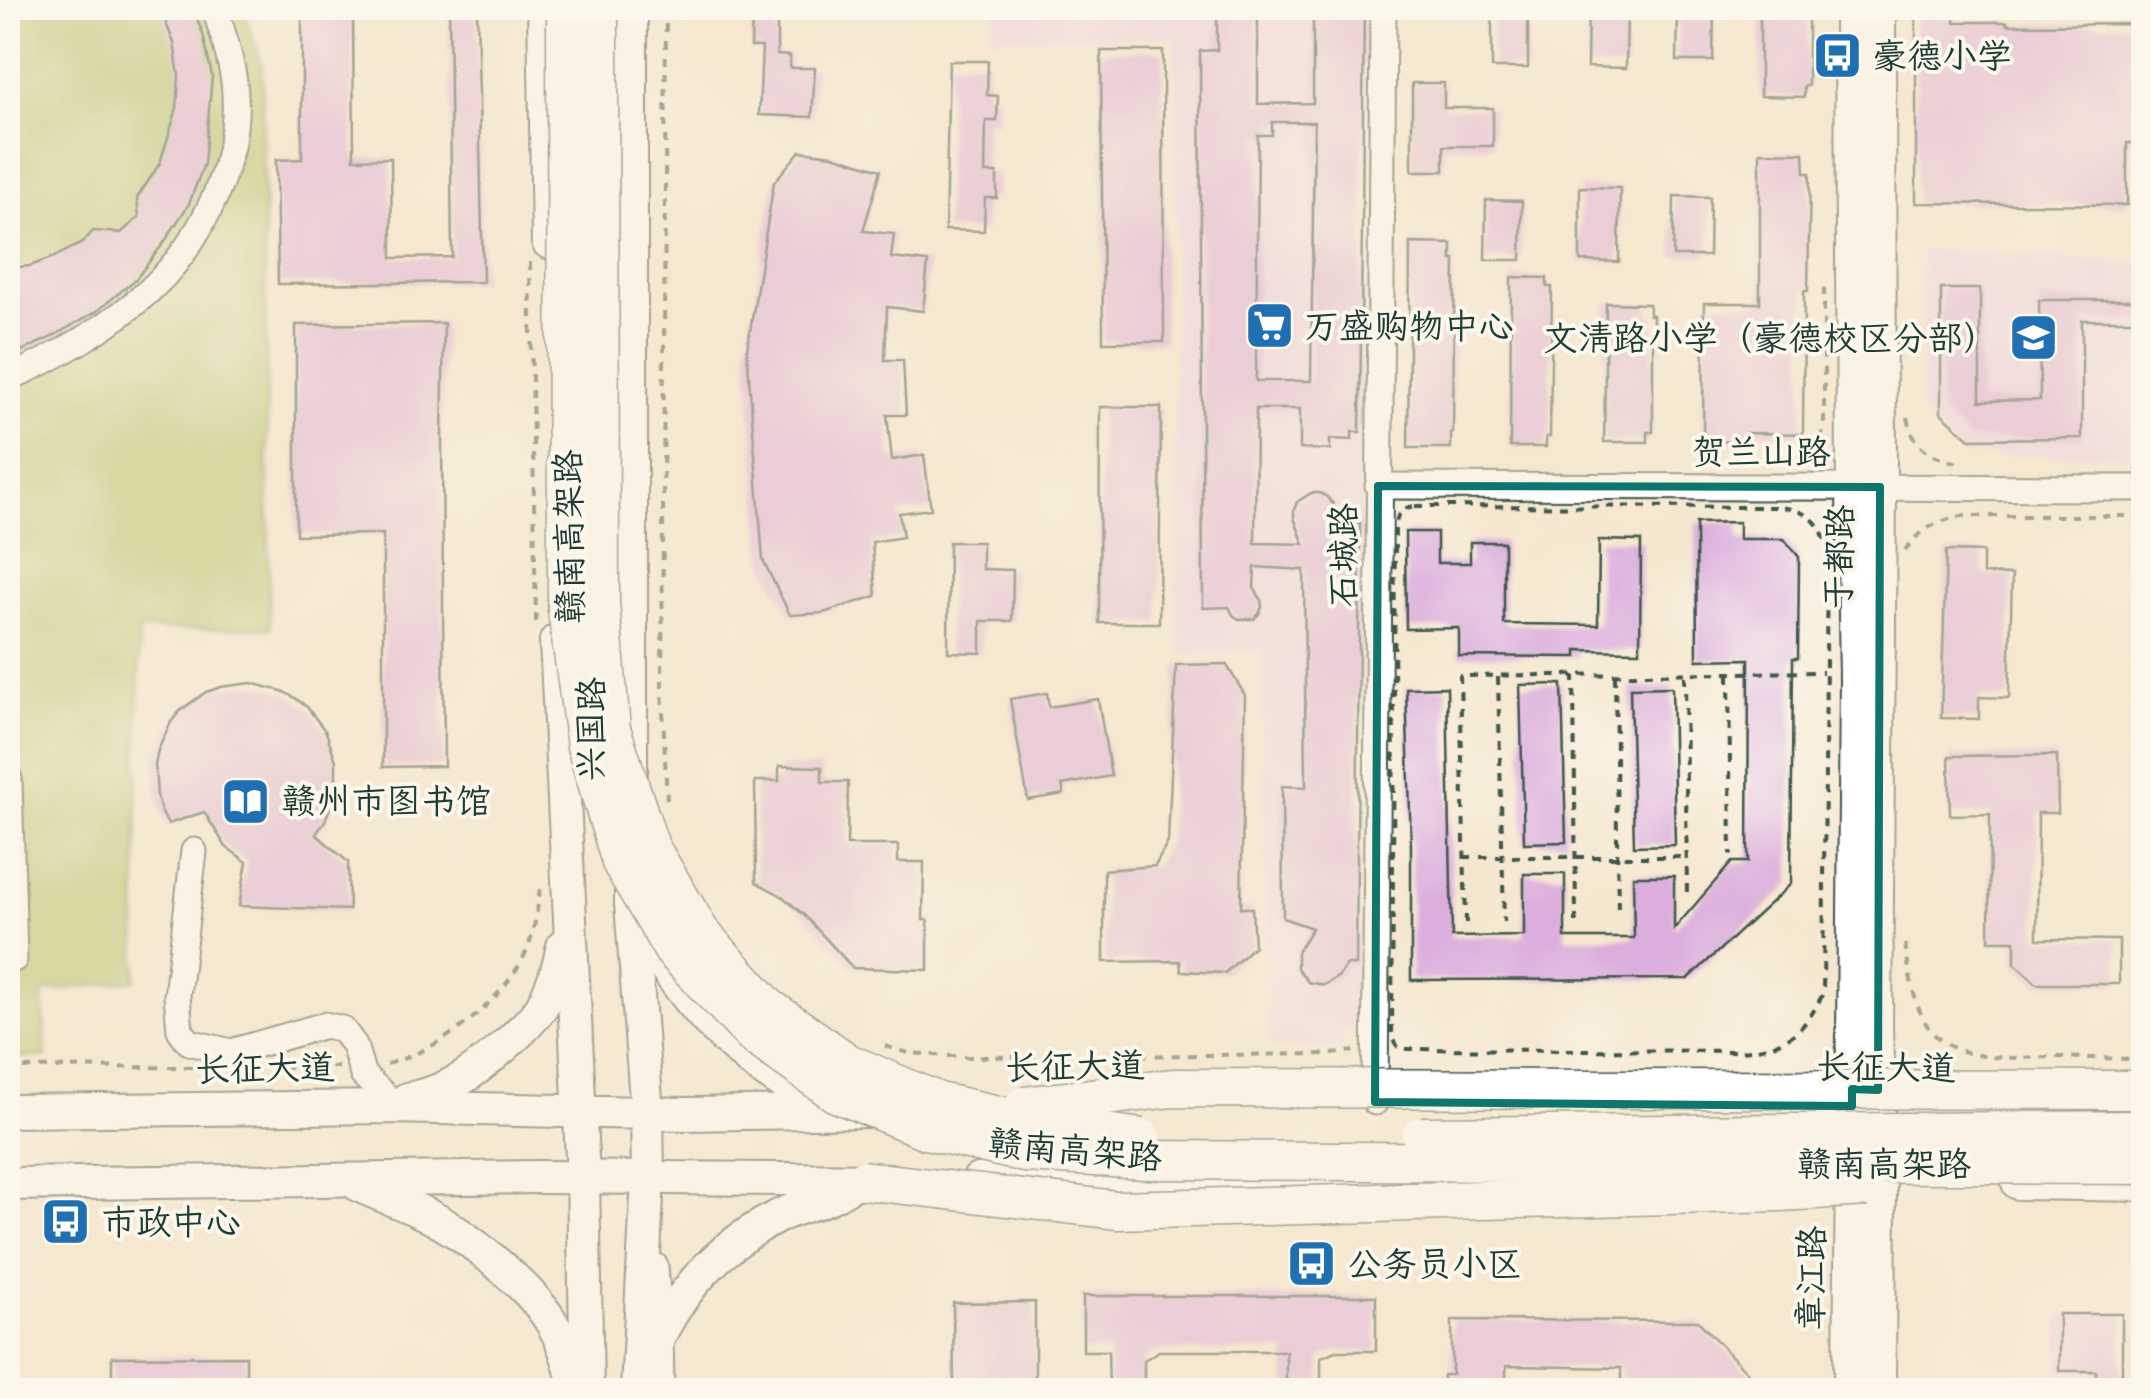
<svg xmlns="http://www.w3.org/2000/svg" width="2151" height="1398" font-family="Caveat,'LXGW WenKai TC',sans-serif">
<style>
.built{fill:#ebd1eb}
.green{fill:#afc367;stroke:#67804e;stroke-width:2.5}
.building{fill:#dcaedd;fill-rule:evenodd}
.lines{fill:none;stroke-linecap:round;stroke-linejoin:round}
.minor-casing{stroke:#3f564b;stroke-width:29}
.major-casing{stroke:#3f564b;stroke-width:36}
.path{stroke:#3f564b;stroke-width:4;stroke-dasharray:8 8;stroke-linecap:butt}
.minor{stroke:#fff;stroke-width:25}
.major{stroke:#fff;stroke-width:32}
.highway-bridge-casing{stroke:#3f564b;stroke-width:41;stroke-linecap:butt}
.highway-bridge{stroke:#fff;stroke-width:38}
.marked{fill:none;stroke:#0f766e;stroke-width:8;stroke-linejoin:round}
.labels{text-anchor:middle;stroke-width:8;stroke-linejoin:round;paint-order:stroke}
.poi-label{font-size:35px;fill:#1f3d34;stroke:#fbf7ec;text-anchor:start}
.street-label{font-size:35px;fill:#1f3d34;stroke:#fbf7ec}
</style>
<rect width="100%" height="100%" fill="#fbf7ec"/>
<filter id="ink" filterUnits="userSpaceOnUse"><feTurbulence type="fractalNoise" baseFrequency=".01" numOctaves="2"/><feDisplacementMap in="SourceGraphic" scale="20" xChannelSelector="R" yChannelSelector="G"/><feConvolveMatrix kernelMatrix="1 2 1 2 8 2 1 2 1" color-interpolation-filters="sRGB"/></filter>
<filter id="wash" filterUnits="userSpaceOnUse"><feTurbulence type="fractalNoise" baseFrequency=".0048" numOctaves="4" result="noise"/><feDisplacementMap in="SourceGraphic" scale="40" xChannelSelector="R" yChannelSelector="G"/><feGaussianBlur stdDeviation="2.25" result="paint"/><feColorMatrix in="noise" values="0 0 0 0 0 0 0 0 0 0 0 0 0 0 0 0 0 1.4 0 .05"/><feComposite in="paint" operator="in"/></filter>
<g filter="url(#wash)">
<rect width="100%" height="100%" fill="#f5e7cf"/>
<g class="built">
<path d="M992 8H1366L1359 1020 1335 1048 1269 1046 1259 652 1180 654 1175 614V38H992Z"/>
<path d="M1921 249 2143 263V456L1962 455 1922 413Z"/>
</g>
<path class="green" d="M8 8H242L262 63 270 628 139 630 136 980 43 992 46 1057H8Z"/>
<g id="blocks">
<g class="building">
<path d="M160 8H193L203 34 212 76 204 164 189 204 163 244 135 280 97 311 48 339 8 357V268L30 266 54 257 82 243 93 231 121 233 139 217 137 198 160 163 177 108 179 76 174 43Z"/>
<path d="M302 8H353L354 159 391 158 392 258 452 257 449 8H477L483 282 278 284 276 160 302 159Z"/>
<path d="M752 8H777V55L790 56V68H815L812 117 759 115 762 47H751Z"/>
<path d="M1217 8H1258V104L1313 103V8H1364L1360 432H1352V440L1330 439V450L1300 449V409H1256L1255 543 1304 544 1294 518V510L1297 502 1311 493H1320L1327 497 1333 504 1340 523H1360L1356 965H1346L1339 976 1324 985 1308 982 1297 968V952L1312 928 1283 918 1282 786 1306 787 1304 570 1255 567 1254 588 1261 599 1262 607 1259 614 1254 619H1239L1233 615 1229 607 1203 608 1200 51 1217 50ZM1272 122H1314L1311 381H1256L1258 135H1272Z"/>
<rect x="1492" y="8" width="36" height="60"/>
<path d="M1588 8H1627L1626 68 1587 67Z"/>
<path d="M1678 8H1714L1713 61H1677Z"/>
<path d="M1760 8H1808V86H1804V97L1760 96Z"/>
<path d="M1916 13H1955V22H2007V25L2144 24V143H2127V205L1916 203Z"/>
<path d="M1101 51H1163L1164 342H1103Z"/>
<path d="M949 61H988L987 95 998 96 997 121H986L985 173H997V198H985L984 231 945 230Z"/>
<path d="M1412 83H1444V108H1493V146H1444V171H1412Z"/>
<path d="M800 151 833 155 881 170 863 231 894 234 891 258 928 262 923 311 887 307 885 360H903L906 415H887L892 460 924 455 931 509 899 513 903 537 872 542 876 596 823 613 790 615 763 560 747 350 774 182Z"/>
<path d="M1760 152 1804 153 1805 173H1810L1808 291H1804L1803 434 1746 433V442L1703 441 1704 303H1760Z"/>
<path d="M1580 187 1620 188 1619 262 1580 261Z"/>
<path d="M1674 196 1710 197 1709 256H1673Z"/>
<path d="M1486 200 1522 201 1521 260H1485Z"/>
<path d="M1410 243 1452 244V260H1455L1454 327 1453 433H1451V448H1408Z"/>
<path d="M1511 277 1547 278V287H1552L1550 437H1546V447H1510Z"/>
<path d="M1941 289H1980V401L2040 400 2039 300H2144V320H2082V438L1970 439 1941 413Z"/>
<path d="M1606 303 1649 304V315H1653V432H1648V442H1604Z"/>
<path d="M444 323 442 435 444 766 383 767V534L296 535V325Z"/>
<path d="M1100 407H1161L1159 623H1099Z"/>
<path d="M1739 522V539H1784L1799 557 1798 658H1793L1791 884 1688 979 1411 980V846L1406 688 1447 687 1452 937 1524 936V874H1565V938H1634L1633 876H1674V929L1732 862H1748L1749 659 1697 660 1696 523Z"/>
<path d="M1405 532H1437V563H1470V542H1504V624L1598 625 1599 540 1641 541 1640 651 1577 650V657L1459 656V628L1406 629Z"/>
<path d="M949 542H982V569L1013 570 1012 621H981V653L948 652Z"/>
<path d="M1946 551 1983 552V574L2012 575 2009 698 1979 697V719L1941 718Z"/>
<path d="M1226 664 1245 695 1241 908H1252L1254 946 1225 973 1181 971 1180 961 1104 962V870L1155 866 1168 842 1176 665Z"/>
<path d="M251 683 282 691 295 698 307 707 326 732 336 761V792L325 821 316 834 348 862 349 910 239 906 247 862 226 847 204 812 168 824 161 811 157 796 155 765 158 750 171 722 181 710 206 692 221 687Z"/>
<path d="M1562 684 1566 842 1524 843 1520 685Z"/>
<path d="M1672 687 1675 845 1634 846 1630 688Z"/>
<path d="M1047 693 1049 707 1098 699 1111 776 1062 785 1064 794 1028 800 1010 699Z"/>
<path d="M2057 755 2058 813H2038L2037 939 2119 940V984H2037L2015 964V941H1989L1990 814 1950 815 1949 756Z"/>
<path d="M779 766 822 767V782H848L847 845H898V862H924L923 920H928V970L853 968 804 915 782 896 756 882 755 781H779Z"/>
<path d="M1083 1296H1376V1351H1336L1321 1357V1390H1286V1351H1159L1144 1360V1390H1109L1108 1351H1083Z"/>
<path d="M1035 1302V1387L954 1388 953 1303Z"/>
<path d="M2059 1314H2122V1382H2096V1371H2059Z"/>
<path d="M1452 1320 1698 1321 1764 1390H1621V1368L1506 1366V1390H1443V1375H1452Z"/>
<path d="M246 1356V1390H112V1357Z"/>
</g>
</g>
</g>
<g filter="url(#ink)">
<use href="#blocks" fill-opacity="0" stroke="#3f564b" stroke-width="2.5"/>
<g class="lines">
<defs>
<g id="minor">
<path d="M8 378C54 359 114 324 151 289 204 239 243 156 234 82 231 58 222 31 215 8"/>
<path d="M1378 486 2144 488"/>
<path d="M194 851 177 996 180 1030 189 1042 231 1052 325 1025 342 1029 354 1045 363 1075 392 1102 393 1107"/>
<path d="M8 959H14L9 779"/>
<path d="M1375 1102 1383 8"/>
<path d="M655 1266 660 1330 661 1390"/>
</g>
<g id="major">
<path d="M544 8 548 242"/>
<path d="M1879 8 1880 487 1876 1025 1880 1181 1879 1390"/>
<path d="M556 641 583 1178 587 1390"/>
<path d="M631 773V8"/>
<path d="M631 877V904L647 1113 648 1177 637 1390"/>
<path d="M646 937C687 1007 755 1084 837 1106"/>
<path d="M407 1099C423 1096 438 1092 452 1084 477 1072 527 1029 542 1006 552 988 559 966 563 946"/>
<path d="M8 1111 393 1107 686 1114 873 1111"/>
<path d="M978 1180 1544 1181"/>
<path d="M2018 1183 2144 1185"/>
<path d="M8 1184 541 1177 889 1180"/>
<path d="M358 1185C381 1196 406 1204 429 1216 455 1229 477 1246 499 1265 542 1302 564 1329 575 1387"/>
<path d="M647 1363C673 1298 714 1248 777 1217 794 1208 811 1205 828 1198 838 1194 846 1188 855 1183"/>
<path d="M1850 1390 1856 680 1853 487 1851 8"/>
</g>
</defs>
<use href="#minor" class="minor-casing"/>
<use href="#major" class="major-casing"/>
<g class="path">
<path d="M666 8 662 688 667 803"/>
<path d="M530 262 536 623"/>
<path d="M1908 417C1913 448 1929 456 1959 463"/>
<path d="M1801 464C1815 454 1820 444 1824 427V282"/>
<path d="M1415 506 1777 507C1805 509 1821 520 1827 547L1823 993C1805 1032 1786 1047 1742 1051L1405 1049 1397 1046 1392 1038 1395 527C1397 513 1401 508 1415 506Z"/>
<path d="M1905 550C1922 529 1936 521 1962 516H2144"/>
<path d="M1574 675 1576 923"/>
<path d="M1729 675 1731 855"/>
<path d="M1615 676 1618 916"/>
<path d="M1685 676 1687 896"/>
<path d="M1498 677 1504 922"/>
<path d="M1464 857H1687"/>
<path d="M1466 923 1460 676 1823 672"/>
<path d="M1905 944C1909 968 1912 998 1924 1020 1949 1067 2015 1057 2059 1057 2082 1058 2105 1058 2129 1059"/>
<path d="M885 1046 908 1053 967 1057 1332 1054 1354 1051"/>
<path d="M387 1064C440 1049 492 1011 521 962 534 939 537 913 540 887"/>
<path d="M267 1067H338"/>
<path d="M8 1068 193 1067"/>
</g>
<use href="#minor" class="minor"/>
<use href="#major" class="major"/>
<defs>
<g id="highway-bridge">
<path d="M566 8 567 610 586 746 621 862 673 950 752 1034 836 1093 926 1130 1024 1153 1146 1160 2144 1165"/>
<path d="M599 8 600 603 611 729 650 847 700 932 768 1007 848 1063 939 1102 1030 1122 1141 1138"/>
<path d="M1024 1106 1172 1088 2144 1090"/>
<path d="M1421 1136 2144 1130"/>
<path d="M862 1180 1117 1210 1780 1192 1867 1187"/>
</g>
</defs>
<use href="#highway-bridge" class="highway-bridge-casing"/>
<use href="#highway-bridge" class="highway-bridge"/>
</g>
</g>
<path d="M0 0H2151V1398H0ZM1378 486 1880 487 1878 1090 1852 1089V1106L1375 1102Z" fill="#f5e7cf" fill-opacity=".55" fill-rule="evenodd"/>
<path class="marked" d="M1378 486 1880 487 1878 1090 1852 1089V1106L1375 1102Z"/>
<defs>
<symbol id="bus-square" viewBox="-11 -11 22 22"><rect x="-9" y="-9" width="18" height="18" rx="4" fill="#1f6fb2" stroke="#fbf7ec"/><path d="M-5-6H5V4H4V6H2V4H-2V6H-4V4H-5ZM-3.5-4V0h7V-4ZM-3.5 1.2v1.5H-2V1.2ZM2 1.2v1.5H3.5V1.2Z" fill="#fff"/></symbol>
<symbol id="supermarket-square" viewBox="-11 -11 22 22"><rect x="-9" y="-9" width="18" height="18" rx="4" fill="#1f6fb2" stroke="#fbf7ec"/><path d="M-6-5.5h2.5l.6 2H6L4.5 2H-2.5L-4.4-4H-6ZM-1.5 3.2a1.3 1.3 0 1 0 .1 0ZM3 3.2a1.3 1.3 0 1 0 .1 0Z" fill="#fff"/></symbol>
<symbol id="school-square" viewBox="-11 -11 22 22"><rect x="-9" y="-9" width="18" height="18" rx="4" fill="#1f6fb2" stroke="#fbf7ec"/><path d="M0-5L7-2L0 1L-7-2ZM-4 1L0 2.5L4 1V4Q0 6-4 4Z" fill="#fff"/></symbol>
<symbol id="library-square" viewBox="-11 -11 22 22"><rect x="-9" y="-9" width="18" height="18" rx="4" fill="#1f6fb2" stroke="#fbf7ec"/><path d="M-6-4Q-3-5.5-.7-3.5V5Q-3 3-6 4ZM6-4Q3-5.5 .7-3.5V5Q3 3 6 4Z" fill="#fff"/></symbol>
</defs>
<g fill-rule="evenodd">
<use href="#bus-square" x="1810" y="28" width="55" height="55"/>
<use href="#supermarket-square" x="1242" y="298" width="55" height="55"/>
<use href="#school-square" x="2006" y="310" width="55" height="55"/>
<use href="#library-square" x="218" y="774" width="55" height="55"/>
<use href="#bus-square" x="38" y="1194" width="55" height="55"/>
<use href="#bus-square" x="1284" y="1236" width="55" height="55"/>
</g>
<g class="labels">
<g class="poi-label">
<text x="1872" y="68">豪德小学</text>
<text x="1304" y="338">万盛购物中心</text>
<text x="1998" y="350" text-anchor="end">文清路小学（豪德校区分部）</text>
<text x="281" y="813">赣州市图书馆</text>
<text x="101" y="1234">市政中心</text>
<text x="1347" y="1276">公务员小区</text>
</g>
<g class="street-label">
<text x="1761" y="464">贺兰山路</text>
<text transform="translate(569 537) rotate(-91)" y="12">赣南高架路</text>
<text transform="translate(1343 555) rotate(-90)" y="12">石城路</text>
<text transform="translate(1839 557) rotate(-89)" y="12">于都路</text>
<text transform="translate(591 729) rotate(-90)" y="12">兴国路</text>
<text transform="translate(1075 1066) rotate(-1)" y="12">长征大道</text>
<text transform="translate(1886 1067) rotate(1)" y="12">长征大道</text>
<text transform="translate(265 1068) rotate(-1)" y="12">长征大道</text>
<text transform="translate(1075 1150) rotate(5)" y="12">赣南高架路</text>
<text x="1884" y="1176">赣南高架路</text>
<text transform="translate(1811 1278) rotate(-89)" y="12">章江路</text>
</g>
</g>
<rect width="2151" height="1398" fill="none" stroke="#fbf7ec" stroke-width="40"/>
</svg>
